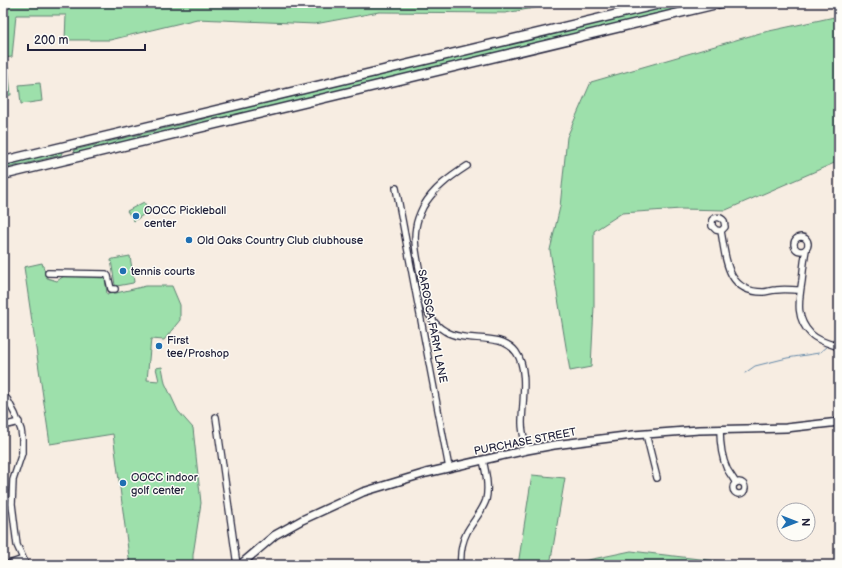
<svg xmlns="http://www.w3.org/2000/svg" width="842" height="568" font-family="'Balsamiq Sans',sans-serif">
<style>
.green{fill:#9de0ab;stroke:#608173}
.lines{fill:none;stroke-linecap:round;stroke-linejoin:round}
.stream{stroke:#6589a9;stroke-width:1}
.minor-casing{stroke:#22223b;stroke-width:8}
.major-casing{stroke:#22223b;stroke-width:10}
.highway-casing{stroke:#22223b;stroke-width:11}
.minor{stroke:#fdfcf7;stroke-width:5.5}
.major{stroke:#fdfcf7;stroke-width:7}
.highway{stroke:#fdfcf7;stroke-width:8}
.poi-dot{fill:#1f6fb2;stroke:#fdfcf7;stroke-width:1.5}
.labels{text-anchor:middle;stroke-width:3;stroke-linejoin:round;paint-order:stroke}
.poi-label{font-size:11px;fill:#22223b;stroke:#fdfcf7;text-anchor:start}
.street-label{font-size:11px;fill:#22223b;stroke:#fdfcf7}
</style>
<rect width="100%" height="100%" fill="#f7ede2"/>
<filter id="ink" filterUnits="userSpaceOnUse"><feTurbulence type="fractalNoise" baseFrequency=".025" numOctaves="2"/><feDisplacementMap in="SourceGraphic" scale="8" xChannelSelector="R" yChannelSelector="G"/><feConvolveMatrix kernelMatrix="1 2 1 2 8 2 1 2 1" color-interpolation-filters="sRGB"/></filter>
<g filter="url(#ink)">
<g class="green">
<path d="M3 3H563L505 13 379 12 315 24 197 19 110 40H65L66 15H16L12 57 3 58Z"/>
<path d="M682 3H697C501 54 304 98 108 146L75 153 74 150 192 122 232 111Z"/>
<path d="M839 16V161L726 210 681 209 622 213 594 231V307L591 367 570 371 550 250 560 207 567 137 591 82 760 33Z"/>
<path d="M3 67H8L11 95 3 96Z"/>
<path d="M40 83 42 101 21 104 19 85Z"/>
<path d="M61 151 62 153 61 155 3 169V165Z"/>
<path d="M144 202 149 211 134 221 127 211Z"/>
<path d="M130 256 134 282 133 283 117 286 115 285 111 260 113 259Z"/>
<path d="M42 263 47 278 57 281 64 276 105 278 107 294 116 293 146 286H172L180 305V320L164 340 151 339 147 380 159 381 156 368 162 367 165 383 178 411 193 428 201 503 193 555V565H130L113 434 50 444 24 267Z"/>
<path d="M532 475 565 478 550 565H518Z"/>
<path d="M631 551 751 565H564Z"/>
</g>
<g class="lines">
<g class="stream">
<path d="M833 339 839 338"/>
<path d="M745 373 755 366 787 358 819 353 827 346"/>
</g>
<defs>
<g id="minor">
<path d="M467 166C450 177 433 189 423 207 420 213 417 220 416 227 413 243 418 261 421 278 422 289 423 303 428 313 432 320 438 327 445 331 466 344 500 331 516 352 529 370 522 403 522 423 522 433 525 441 527 450"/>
<path d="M396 188 449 468"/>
<path d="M721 231 716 230 712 226V220C716 216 721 217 724 221L725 227 721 231C726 258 726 292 763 292 767 292 771 290 776 290 784 289 792 290 800 290"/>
<circle cx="801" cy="244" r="7"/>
<path d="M806 250C804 260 803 271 802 281 799 300 795 318 811 334 818 341 830 344 839 347"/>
<path d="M48 273 106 274 108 276 111 289H115"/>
<path d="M3 395 7 399 15 414 21 430 22 437V453L13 480 12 504 17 545 26 565"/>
<path d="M216 417 237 565"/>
<path d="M3 426 19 422"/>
<path d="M720 429C720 442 721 456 727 469 730 474 733 478 736 483"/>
<path d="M646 434 657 478"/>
<circle cx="739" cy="488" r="6"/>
<path d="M6 565 23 559"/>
<path d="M461 565C460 554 462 542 467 532 473 521 482 512 486 500 489 487 486 473 483 460"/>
</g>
<path id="major" d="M240 565 275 535 302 520 363 492 426 473 527 450 554 445 633 435 699 430 786 428 839 422"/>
<g id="highway">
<path d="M3 161 664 3"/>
<path d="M3 175 721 3"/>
</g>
</defs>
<use href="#minor" class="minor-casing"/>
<use href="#major" class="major-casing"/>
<use href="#highway" class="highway-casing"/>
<use href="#minor" class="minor"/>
<use href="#major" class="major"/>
<use href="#highway" class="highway"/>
</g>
</g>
<g class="poi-dot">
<circle cx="136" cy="216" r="4"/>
<circle cx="189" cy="240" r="4"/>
<circle cx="123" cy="271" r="4"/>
<circle cx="159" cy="346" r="4"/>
<circle cx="123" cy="483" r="4"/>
</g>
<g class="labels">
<g class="poi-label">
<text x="144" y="214">OOCC Pickleball<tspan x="144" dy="13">center</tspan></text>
<text x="197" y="244">Old Oaks Country Club clubhouse</text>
<text x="131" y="275">tennis courts</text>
<text x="167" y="344">First<tspan x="167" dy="13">tee/Proshop</tspan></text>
<text x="131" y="481">OOCC indoor<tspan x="131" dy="13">golf center</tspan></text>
</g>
<g class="street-label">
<text transform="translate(433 326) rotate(79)" y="4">SAROSCA FARM LANE</text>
<text transform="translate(525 441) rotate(-11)" y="4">PURCHASE STREET</text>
</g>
</g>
<rect width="842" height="568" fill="none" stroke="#fdfcf7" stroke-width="16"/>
<rect x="8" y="8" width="826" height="552" fill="none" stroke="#22223b" stroke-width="1.5" filter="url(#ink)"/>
<g transform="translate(796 522) rotate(90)"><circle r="19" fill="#fdfcf7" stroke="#a5a5ac"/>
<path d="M0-3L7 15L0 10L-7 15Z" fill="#1f6fb2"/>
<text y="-6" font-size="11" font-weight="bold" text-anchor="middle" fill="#22223b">N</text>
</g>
<path d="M28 44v6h117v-6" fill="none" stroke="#22223b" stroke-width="2"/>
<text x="34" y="44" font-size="12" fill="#22223b" stroke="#fdfcf7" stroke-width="3" paint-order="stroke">200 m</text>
</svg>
